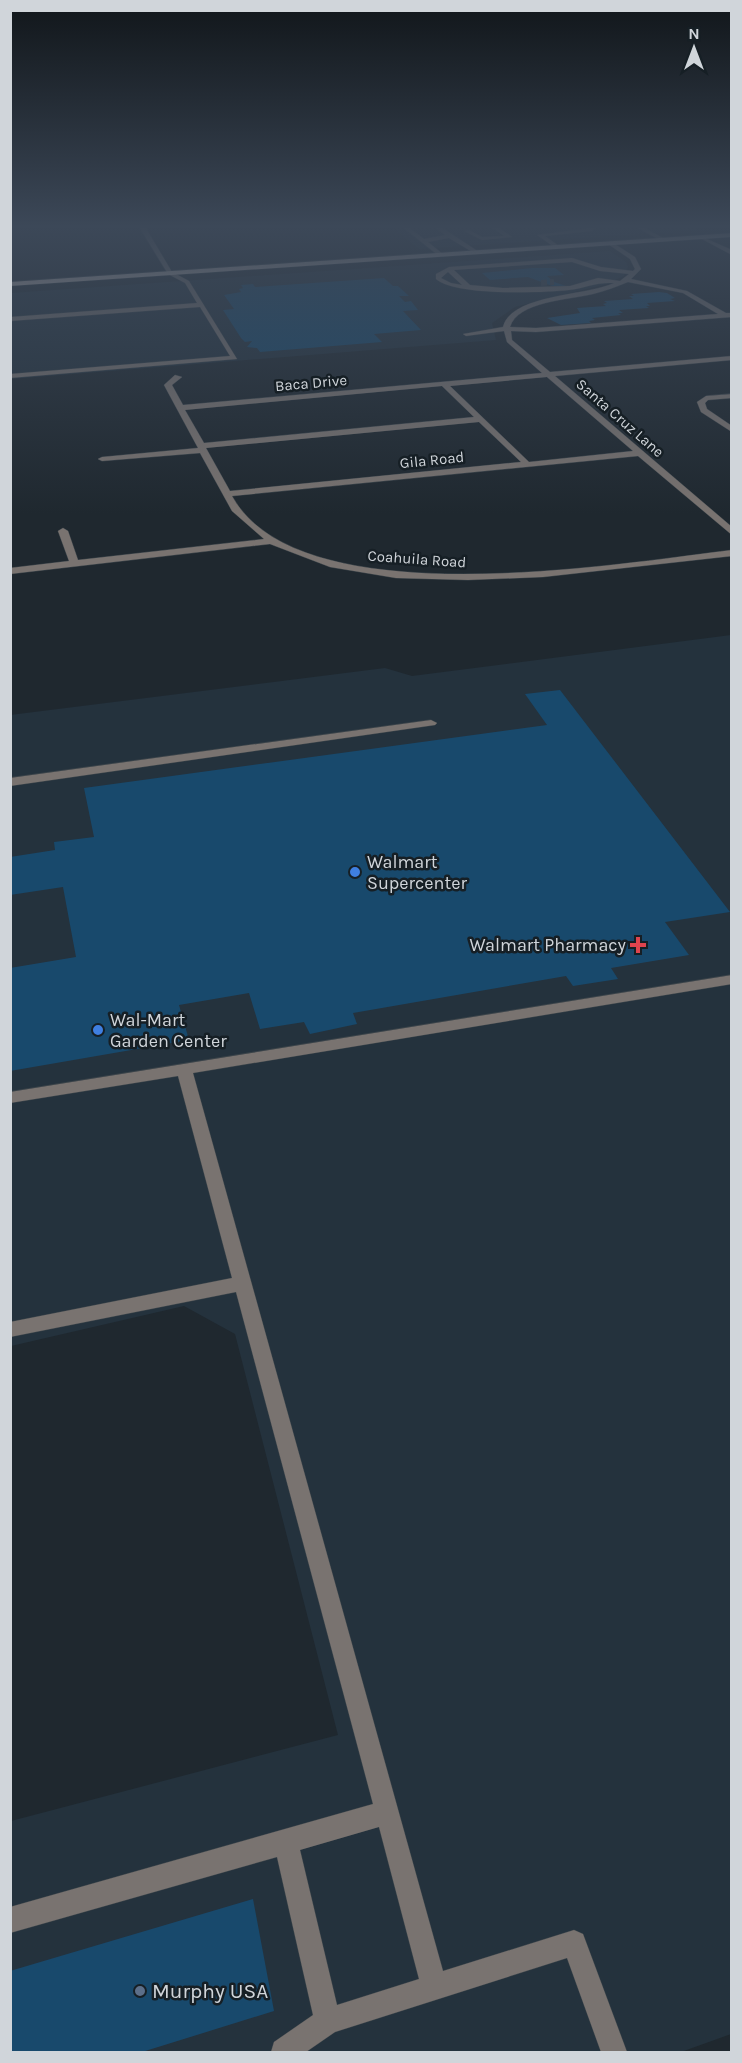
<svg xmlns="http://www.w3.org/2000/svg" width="742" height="2063" font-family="Karla,sans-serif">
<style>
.built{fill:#24323d}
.building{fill:#18496c}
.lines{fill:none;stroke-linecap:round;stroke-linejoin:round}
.minor-tunnel{stroke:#3a4249;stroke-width:6;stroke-dasharray:6 3;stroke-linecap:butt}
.minor-casing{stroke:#3b444a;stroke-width:1}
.major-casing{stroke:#3b444a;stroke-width:1}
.minor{fill:#797370;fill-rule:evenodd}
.major{fill:#ccc1ba;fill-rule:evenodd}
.shop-dot{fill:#3f7fe0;stroke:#161f25;stroke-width:2}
.health-dot{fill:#e0444e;stroke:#161f25;stroke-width:2}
.service-dot{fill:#5c6f8a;stroke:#161f25;stroke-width:2}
.labels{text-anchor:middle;stroke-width:5;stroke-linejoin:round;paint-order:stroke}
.far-street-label{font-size:15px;fill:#d0d5da;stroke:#161f25}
.poi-label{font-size:18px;fill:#d0d5da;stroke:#161f25;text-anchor:start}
.near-poi-label{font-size:21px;fill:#d0d5da;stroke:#161f25;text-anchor:start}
</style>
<rect width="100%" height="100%" fill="#1f282f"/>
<g class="built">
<path d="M390 225H689L697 230 419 249Z"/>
<path d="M610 251 626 262 628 267 624 276 606 284 515 307 492 323 496 340 11 379V293Z"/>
<path d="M731 635V2034L681 2052H11V1821L338 1735 235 1334 184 1306 11 1346 10 715 385 668 412 676Z"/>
</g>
<g class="building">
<path d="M532 268H555L564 275 547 276 554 282 566 286 555 287 528 277 490 280 482 273Z"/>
<path d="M384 278 393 286H398L409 296H399L405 302 411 301 418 310 403 311 421 330 374 334 382 342 260 352 257 348 247 347 252 341 245 342 241 338 223 310 234 309 224 295 241 292 239 289 243 288 241 285 253 284 255 287Z"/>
<path d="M659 292 667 293 675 298 670 299 675 301 647 303 650 306H646L649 308 619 310 623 313H618L621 315 592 318 595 320 589 321 591 323 561 325 547 318 580 313 577 308 606 306 603 304 607 303 604 301 633 299 629 296H634L631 294Z"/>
<path d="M560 690 730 912 665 922 689 955 611 968 618 979 573 986 566 976 353 1013 357 1024 310 1034 304 1022 260 1029 249 993 179 1005 189 1040 10 1071V968L76 957 63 887 10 895V857L55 850 54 842 94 837 84 788 547 725 525 694Z"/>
<path d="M253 1899 274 2011 142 2052H10V1971Z"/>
</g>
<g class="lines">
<g class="minor-tunnel">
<path d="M458 225 467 231"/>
<path d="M541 283 554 282"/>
</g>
<defs>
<g id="minor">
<path d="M138 225H144L172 272 189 281 237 359 10 378V374L230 356 200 307 10 321V317L197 303 185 283 168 274Z"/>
<path d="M400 225H406L424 239 445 235 432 225H438L479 252 474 253 449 238 428 242 444 255 439 256Z"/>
<path d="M489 225H495L512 237 482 240 464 231 469 230 482 237 504 236Z"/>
<path d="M594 225H600L592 231 545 236 559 246 557 249 537 235 590 228Z"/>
<path d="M632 225H639L665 239 660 240Z"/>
<path d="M700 236 732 250V255L700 238Z"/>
<path d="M610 241 635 257 641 269 631 279 687 291 726 313H732V317L536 332 511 331 512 340 550 372 732 356V360L555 376 732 527V535L638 456 232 496C299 618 616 564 732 550V556L543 577 468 580 396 578 330 567 270 544 10 574V568L69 561 58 531 63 528 68 531 78 560 264 539 232 511 200 453 102 461 98 459 102 457 198 448 164 385 175 375 182 377 172 385 183 405 542 373 507 342 504 331 466 336 463 334 503 327C511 294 587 296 614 283 595 282 586 288 569 290 542 293 455 296 436 279V274L449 267 572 258 601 267 633 271 635 269 630 259 608 244ZM572 262 600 271 629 274 620 281 598 278 570 286 503 288 470 285 454 270ZM448 272 462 285 451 283 441 278ZM628 282 683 293 718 314 536 328 510 327C518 301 569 300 593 294 605 291 616 287 628 282ZM547 377 633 451 529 462 450 386ZM442 386 474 417 204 443 185 410ZM479 422 521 462 230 491 206 448Z"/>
<path d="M732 394V398L708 400 705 403 707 409 732 426V432L701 412 697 402 706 396Z"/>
<path d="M431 720 437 723 435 725 10 786V778Z"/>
<path d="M732 975V984L193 1073 443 1971 574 1930 583 1934 627 2052H601L567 1958 335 2032 306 2052H271L274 2042 313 2015 277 1857 10 1933V1907L373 1804 236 1292 10 1337V1322L232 1278 178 1076 10 1103V1092ZM379 1827 419 1979 337 2005 300 1850Z"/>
</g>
<path id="major" d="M732 233V237L10 286V282Z"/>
</defs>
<use href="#minor" class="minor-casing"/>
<use href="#major" class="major-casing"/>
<use href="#minor" class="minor"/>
<use href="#major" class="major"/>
</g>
<linearGradient id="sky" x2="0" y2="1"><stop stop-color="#11161a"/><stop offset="0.44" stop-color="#3c4858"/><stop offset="1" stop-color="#3c4858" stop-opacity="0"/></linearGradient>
<rect width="742" height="514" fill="url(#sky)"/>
<g class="shop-dot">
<circle cx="355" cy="872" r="6"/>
<circle cx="98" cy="1030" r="6"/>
</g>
<path class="health-dot" d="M635 936h6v6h6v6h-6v6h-6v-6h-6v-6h6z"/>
<circle class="service-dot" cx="140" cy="1991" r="6"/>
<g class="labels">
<g class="far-street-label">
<text transform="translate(311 383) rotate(-5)" y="5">Baca Drive</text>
<text transform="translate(620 418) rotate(41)" y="5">Santa Cruz Lane</text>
<text transform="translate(432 460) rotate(-6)" y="5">Gila Road</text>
<text transform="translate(417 559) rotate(4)" y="5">Coahuila Road</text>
</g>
<g class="poi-label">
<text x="367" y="868">Walmart<tspan x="367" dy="21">Supercenter</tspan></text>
<text x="626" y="951" text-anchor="end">Walmart Pharmacy</text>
<text x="110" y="1026">Wal-Mart<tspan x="110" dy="21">Garden Center</tspan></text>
</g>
<g class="near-poi-label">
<text x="152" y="1998">Murphy USA</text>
</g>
</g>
<rect width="742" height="2063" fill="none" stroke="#d0d5da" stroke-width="24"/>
<g transform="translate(694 48)" stroke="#161f25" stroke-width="4.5" paint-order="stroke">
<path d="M0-4.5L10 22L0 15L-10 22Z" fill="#d0d5da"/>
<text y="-9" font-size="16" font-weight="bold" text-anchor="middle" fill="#d0d5da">N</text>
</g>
</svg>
